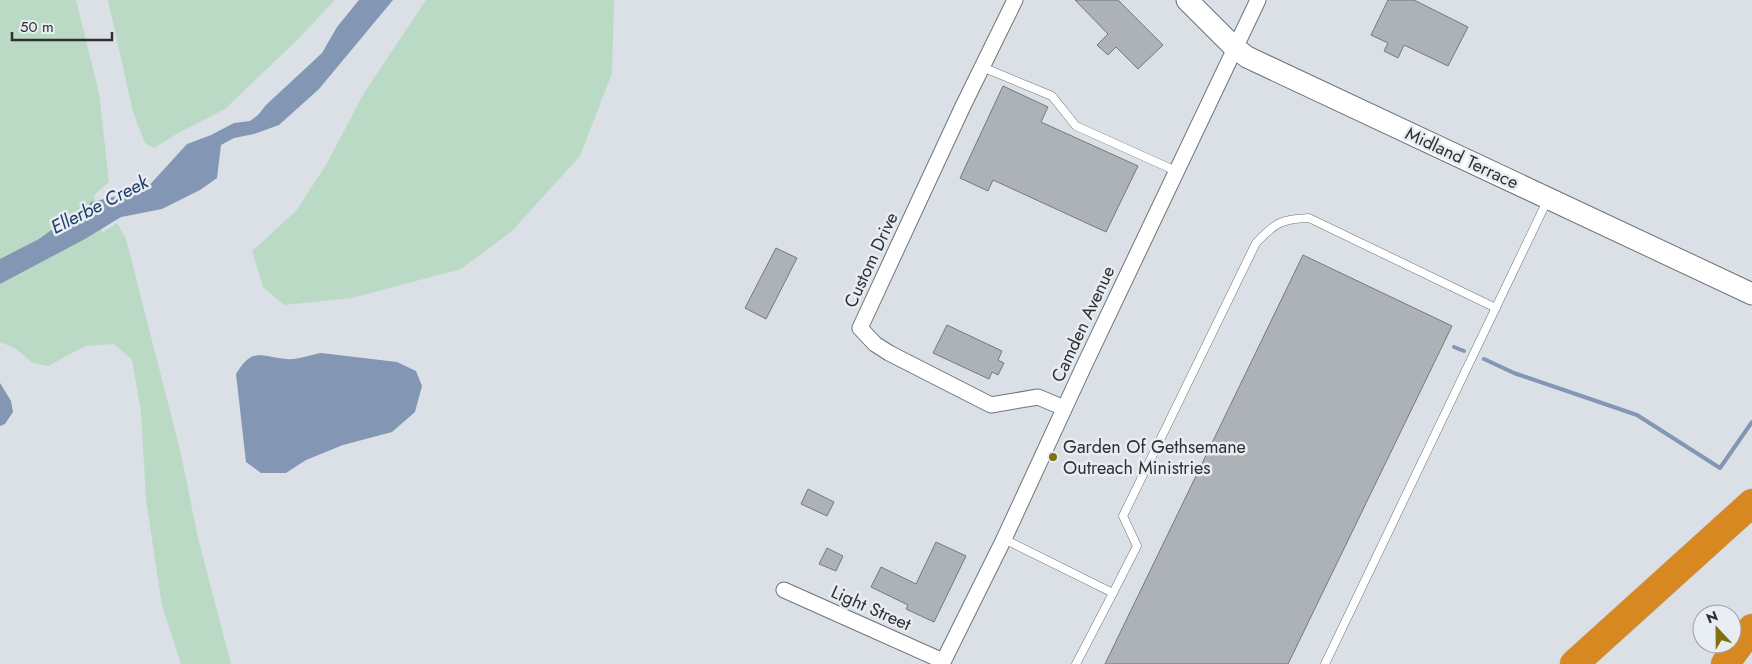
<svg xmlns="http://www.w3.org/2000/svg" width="1752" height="664" font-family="Jost,sans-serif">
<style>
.green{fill:#badac5}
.water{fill:#8397b4}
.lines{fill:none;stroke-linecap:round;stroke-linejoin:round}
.stream{stroke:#8397b4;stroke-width:4}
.building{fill:#adb2b7;stroke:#74797d}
.lane-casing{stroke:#6e7478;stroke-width:9}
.street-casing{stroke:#6e7478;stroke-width:17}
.secondary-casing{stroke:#6e7478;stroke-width:23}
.highway-casing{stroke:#bcbdbd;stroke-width:29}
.lane{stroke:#fff;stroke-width:8}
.street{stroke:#fff;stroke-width:15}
.secondary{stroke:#fff;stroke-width:21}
.highway{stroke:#d88821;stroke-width:28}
.poi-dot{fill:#81700e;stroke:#e7edf2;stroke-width:2}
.labels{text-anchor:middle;stroke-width:5;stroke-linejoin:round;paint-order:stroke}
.street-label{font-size:18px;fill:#2e3032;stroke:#e7edf2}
.poi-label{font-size:18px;fill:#2e3032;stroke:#e7edf2;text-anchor:start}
.water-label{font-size:19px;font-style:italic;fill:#1f3d65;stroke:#e7edf2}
</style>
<rect width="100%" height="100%" fill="#dae0e5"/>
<g class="green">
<path d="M0 0H76L99 93 109 182 94 195 102 233 117 223 126 239 181 454 198 538 231 664H181L162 606 146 499 141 412 132 360 114 344 85 346 48 366 33 363 15 348 0 342Z"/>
<path d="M108 0H335L295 42 225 109 180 132 154 148 145 143 133 112Z"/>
<path d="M426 0H614L612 73 580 156 512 231 461 269 352 298 284 305 263 287 252 251 296 211 326 165 364 93Z"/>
</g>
<g class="water">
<path d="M359 0H393L319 89 279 125 254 134 234 138 221 145 217 178 200 190 162 209 121 217 85 239 0 284V259L39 239 75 213 88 206 91 202 145 190 187 144 211 135 234 123 250 121 258 115 266 105 322 53 337 27Z"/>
<path d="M321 353 397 362 416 371 422 386 415 412 392 432 343 445 306 460 286 473H261L246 462 236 374C252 347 260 356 286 359 297 360 310 355 321 353Z"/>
<path d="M0 383 11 401 13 412 5 424 0 426Z"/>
</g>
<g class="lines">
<g class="stream">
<path d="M1454 347 1464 351"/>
<path d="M1484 359 1514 373 1637 415 1720 468 1752 422"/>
</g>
</g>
<g class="building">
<path d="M1075 0H1118L1163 45 1138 69 1116 47 1108 55 1097 45 1108 34Z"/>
<path d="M1388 0H1414L1468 27 1448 66 1404 45 1398 58 1384 51 1388 43 1371 35Z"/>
<path d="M1003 86 1048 107 1041 122 1138 166 1106 232 993 180 988 191 960 178Z"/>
<path d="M776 248 797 258 766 319 745 308Z"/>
<path d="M1303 255 1452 326 1288 664H1105Z"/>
<path d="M947 325 1002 351 998 360 1004 363 998 375 992 372 989 379 933 353Z"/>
<path d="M808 489 834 502 827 516 801 504Z"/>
<path d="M936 542 966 556 934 622 906 609 908 605 871 587 881 567 916 584Z"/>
<path d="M827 548 843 556 836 571 819 564Z"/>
</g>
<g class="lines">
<defs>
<g id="lane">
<path d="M982 67 1052 96 1076 126 1176 171"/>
<path d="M1004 539 1113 593 1076 664"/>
<path d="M1113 593 1137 546 1123 516 1256 243C1275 223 1281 219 1309 218L1496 308"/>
<path d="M1325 664 1548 199"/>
</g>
<g id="street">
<path d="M1015 0 963 106 860 328 875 344 889 353 991 405 1038 397 1064 408"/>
<path d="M784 590 943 661"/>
<path d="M942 664 1004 539 1083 368 1258 0"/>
</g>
<path id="secondary" d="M1187 0 1234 47 1247 57 1752 294"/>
<g id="highway">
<path d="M1574 664 1752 503"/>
<path d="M1725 664 1752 628"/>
</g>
</defs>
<use href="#lane" class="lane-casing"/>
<use href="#street" class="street-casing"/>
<use href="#secondary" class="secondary-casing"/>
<use href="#highway" class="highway-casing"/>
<use href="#lane" class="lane"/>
<use href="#street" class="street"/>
<use href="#secondary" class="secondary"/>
<use href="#highway" class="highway"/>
</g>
<circle class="poi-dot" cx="1053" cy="457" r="5"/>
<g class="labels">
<g class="street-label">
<text transform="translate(1462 158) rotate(25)" y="6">Midland Terrace</text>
<text transform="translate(871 260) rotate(-65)" y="6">Custom Drive</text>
<text transform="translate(1083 324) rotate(-65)" y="6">Camden Avenue</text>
<text transform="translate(871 608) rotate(24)" y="6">Light Street</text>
</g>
<g class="poi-label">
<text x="1063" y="453">Garden Of Gethsemane<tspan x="1063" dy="21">Outreach Ministries</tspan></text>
</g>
<g class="water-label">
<text transform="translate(99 204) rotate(-27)" y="7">Ellerbe Creek</text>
</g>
</g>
<g transform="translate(1717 629) rotate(338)"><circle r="24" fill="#e7edf2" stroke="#9da1a5"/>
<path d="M0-4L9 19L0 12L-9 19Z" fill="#81700e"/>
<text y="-8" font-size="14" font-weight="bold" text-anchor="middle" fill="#2e3032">N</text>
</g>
<path d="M12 32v8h100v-8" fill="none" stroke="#2e3032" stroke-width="2.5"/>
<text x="20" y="32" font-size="15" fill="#2e3032" stroke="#e7edf2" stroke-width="4" paint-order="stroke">50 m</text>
</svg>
